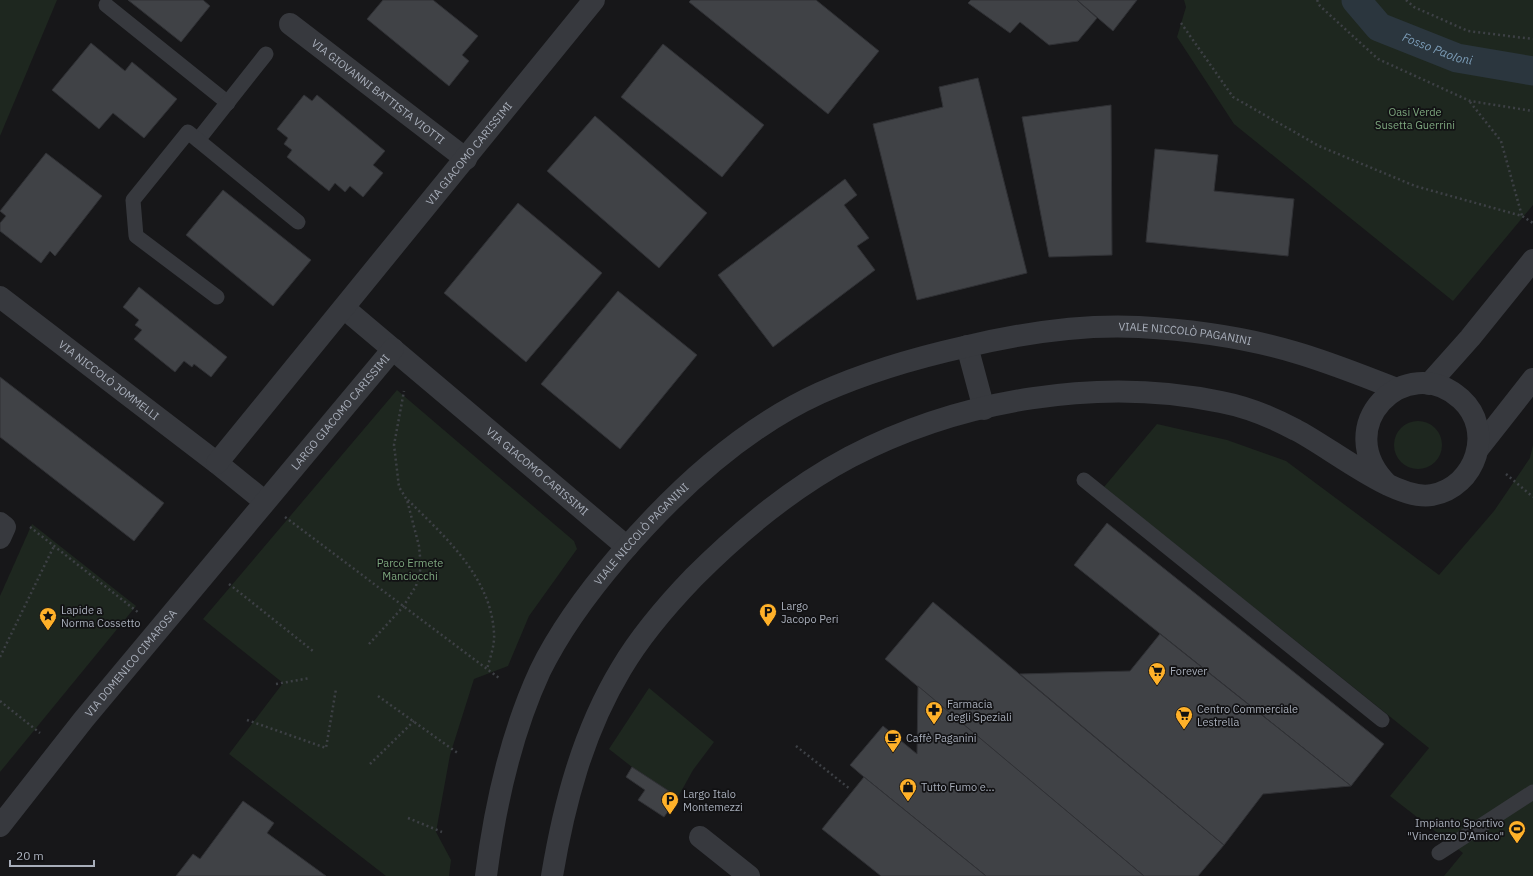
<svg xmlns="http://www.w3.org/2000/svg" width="1533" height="876" font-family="'IBM Plex Sans',sans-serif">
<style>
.green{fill:#1e271f}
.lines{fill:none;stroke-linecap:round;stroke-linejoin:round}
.canal{stroke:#2b363e;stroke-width:29}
.building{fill:#404246;stroke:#303135}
.path{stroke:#3d4045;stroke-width:2.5;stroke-dasharray:2 3;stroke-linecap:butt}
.service{stroke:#37393e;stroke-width:15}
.minor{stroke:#37393e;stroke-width:22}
.tertiary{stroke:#37393e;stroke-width:22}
.labels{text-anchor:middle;stroke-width:3.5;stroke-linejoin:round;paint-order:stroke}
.street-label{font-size:11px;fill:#a8aeba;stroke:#121214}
.park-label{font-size:11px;fill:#7da77e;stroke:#121214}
.poi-label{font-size:11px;fill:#a8aeba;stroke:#121214;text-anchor:start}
.water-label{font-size:12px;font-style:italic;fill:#7c9db8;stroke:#121214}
</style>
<rect width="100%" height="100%" fill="#171719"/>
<g class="green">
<path d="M0 0H57L0 136Z"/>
<path d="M1184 0H1533V205L1453 301 1234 124 1177 37 1186 7Z"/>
<path d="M397 390 574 541 577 549 529 616 508 666 474 679 450 755 436 832 451 860 449 876H386L229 754 283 683 203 619Z"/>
<circle cx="1418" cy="445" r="24"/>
<path d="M1157 424 1227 440 1286 461 1439 575 1494 511 1530 458 1533 445V876H1444L1463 853 1390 796 1429 748 1104 487Z"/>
<path d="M32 524 136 606 0 772V596Z"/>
<path d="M649 688 714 742 693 770 678 797 632 767 609 749Z"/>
</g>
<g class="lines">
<path class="canal" id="s1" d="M1356 0 1379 27 1457 58 1533 71"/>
</g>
<g class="building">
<path d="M128 0H203L210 6 181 42Z"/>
<path d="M383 0H433L478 36 462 55 469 61 449 86 367 19Z"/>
<path d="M691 0H816L879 51 828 114 689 2Z"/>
<path d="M971 0H1077L1097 18 1078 41 1049 45 1020 22 1010 33 968 3Z"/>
<path d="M1077 0H1137L1113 31Z"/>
<path d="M91 43 125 71 132 62 177 99 144 138 113 113 99 129 52 90Z"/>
<path d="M663 44 764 125 722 177 621 97Z"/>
<path d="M978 78 1027 273 917 300 873 124 943 107 939 87Z"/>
<path d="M304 95 312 101 317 95 385 151 373 165 383 173 363 197 350 186 345 192 335 183 329 191 287 157 292 150 284 144 288 138 277 129Z"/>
<path d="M1111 105 1112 255 1049 257 1022 117Z"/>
<path d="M595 116 707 213 659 268 547 171Z"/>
<path d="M1155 149 1218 155 1214 191 1294 199 1288 256 1146 242Z"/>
<path d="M46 153 102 196 55 256 50 251 41 263 0 231V223L6 216 0 211Z"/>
<path d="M845 179 857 195 844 205 869 238 857 246 875 270 773 347 718 275Z"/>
<path d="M223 190 311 260 273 306 186 235Z"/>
<path d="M518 203 602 273 526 362 444 293Z"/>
<path d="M139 287 227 357 211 377 194 364 192 367 184 361 175 372 134 339 142 330 135 325 139 320 123 307Z"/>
<path d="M618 291 697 355 620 449 541 384Z"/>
<path d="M0 377 164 503 134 541 0 437Z"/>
<path d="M1107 523 1384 744 1351 786 1074 565Z"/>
<path d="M933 602 1224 845 1198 876H1144L885 659Z"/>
<path d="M1160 634 1351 786 1263 794 1224 845 1020 674 1130 671Z"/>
<path d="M918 686 1144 876H986L864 777 850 765 883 726 917 754Z"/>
<path d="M632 767 678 797 664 817 638 800 645 790 626 777Z"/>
<path d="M864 777 986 876H881L822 829Z"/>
<path d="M243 801 274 823 267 833 326 876H176L193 854 200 859Z"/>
</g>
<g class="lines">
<g class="path">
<path d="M1317 0 1320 6 1378 59 1470 101 1533 111"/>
<path d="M1406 0 1414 7 1468 31 1533 39"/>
<path d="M1181 23 1233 97 1319 146 1415 186 1522 216 1533 223"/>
<path d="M1470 102 1501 141 1522 216"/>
<path d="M1506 474 1533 497"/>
<path d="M408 500C445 537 491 577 494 633 495 645 490 658 487 669"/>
<path d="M285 517 499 678"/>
<path d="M30 527 139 613"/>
<path d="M229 584 313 651"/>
<path d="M369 644 403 607 416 586 421 567 419 546 407 500 399 487 394 445 404 391"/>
<path d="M0 657 54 546"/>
<path d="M276 684 310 678"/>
<path d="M378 696 459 754"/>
<path d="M0 701 40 733"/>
<path d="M247 720 326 748 336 689"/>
<path d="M796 746 850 789"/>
<path d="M370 764 414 721"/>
<path d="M408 818 442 832"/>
</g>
<g class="service">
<path d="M106 5 228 103"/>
<path d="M198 140 266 54"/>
<path d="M217 297 136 236 133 200 188 132 298 222"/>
<path d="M1084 480 1382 720"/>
<path d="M1439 853 1533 792"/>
</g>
<g class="minor">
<path id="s2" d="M290 24 466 159"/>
<path id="s3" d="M0 297 217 463 264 501"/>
<path id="s4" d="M344 308 627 547"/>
<path id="s5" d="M217 463 594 0"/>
<path d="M0 523 5 527 0 538"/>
<path id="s6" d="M0 826 84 719 393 349"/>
<path d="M700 837 749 876"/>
</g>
<g class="tertiary">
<path d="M967 346 984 409"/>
<path d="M1429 384 1470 338 1533 260"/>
<path d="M1478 449 1533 379"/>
<path id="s7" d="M486 876C495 805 510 736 540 671 560 630 589 591 619 556 675 491 741 429 820 393 867 372 915 358 964 347 1022 333 1080 324 1139 327 1191 330 1244 337 1294 352 1329 362 1363 376 1397 389"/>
<path d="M552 876C564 804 583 732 621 669 641 635 667 605 694 577 740 531 793 487 850 457 960 400 1099 376 1221 402 1247 407 1272 417 1296 430 1330 447 1396 502 1432 495 1476 487 1495 430 1461 399 1406 349 1328 427 1388 485"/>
</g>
</g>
<defs>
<symbol id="parking-pin" viewBox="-11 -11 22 30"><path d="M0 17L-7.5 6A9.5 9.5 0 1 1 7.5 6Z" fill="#ffb129" stroke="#121214"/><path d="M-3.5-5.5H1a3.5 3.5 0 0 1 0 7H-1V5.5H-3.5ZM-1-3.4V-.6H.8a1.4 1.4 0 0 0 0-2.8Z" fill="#111"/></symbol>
<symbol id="sight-pin" viewBox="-11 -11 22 30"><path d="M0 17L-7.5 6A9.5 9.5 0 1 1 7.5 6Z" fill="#ffb129" stroke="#121214"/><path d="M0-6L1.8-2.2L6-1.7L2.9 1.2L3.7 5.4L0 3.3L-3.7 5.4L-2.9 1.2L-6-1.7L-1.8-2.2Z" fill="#111"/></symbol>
<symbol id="supermarket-pin" viewBox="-11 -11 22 30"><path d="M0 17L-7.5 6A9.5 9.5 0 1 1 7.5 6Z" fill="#ffb129" stroke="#121214"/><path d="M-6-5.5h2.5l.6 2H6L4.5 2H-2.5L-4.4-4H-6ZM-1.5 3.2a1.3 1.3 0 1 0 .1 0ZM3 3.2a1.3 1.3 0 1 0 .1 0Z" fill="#111"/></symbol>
<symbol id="pharmacy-pin" viewBox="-11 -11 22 30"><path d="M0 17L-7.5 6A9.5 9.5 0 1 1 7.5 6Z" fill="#ffb129" stroke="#121214"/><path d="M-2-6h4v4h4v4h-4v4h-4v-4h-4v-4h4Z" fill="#111"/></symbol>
<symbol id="cafe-pin" viewBox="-11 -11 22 30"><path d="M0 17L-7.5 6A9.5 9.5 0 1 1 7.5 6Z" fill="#ffb129" stroke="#121214"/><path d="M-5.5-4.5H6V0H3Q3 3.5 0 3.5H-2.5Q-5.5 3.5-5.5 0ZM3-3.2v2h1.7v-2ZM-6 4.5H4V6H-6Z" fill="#111"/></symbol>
<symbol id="shop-pin" viewBox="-11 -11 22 30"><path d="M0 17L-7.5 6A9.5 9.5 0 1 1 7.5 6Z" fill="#ffb129" stroke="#121214"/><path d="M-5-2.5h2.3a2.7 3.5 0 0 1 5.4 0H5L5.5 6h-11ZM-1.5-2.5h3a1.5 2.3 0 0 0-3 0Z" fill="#111"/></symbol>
<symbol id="stadium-pin" viewBox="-11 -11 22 30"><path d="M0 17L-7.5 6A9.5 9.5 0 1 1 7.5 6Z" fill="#ffb129" stroke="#121214"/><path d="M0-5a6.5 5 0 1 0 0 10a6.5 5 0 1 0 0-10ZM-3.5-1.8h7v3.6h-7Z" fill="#111"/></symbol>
</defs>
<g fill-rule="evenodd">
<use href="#parking-pin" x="758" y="602" width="20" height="27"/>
<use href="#sight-pin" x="38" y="606" width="20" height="27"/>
<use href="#supermarket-pin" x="1147" y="661" width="20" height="27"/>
<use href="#pharmacy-pin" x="924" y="700" width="20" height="27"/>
<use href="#supermarket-pin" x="1174" y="705" width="20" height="27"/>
<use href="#cafe-pin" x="883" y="728" width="20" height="27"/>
<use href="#shop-pin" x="898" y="777" width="20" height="27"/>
<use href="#parking-pin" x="660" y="790" width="20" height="27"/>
<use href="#stadium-pin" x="1507" y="819" width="20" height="27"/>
</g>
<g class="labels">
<g class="street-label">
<text dy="4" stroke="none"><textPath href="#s2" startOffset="111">VIA GIOVANNI BATTISTA VIOTTI</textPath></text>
<text dy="4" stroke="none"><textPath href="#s5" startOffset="399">VIA GIACOMO CARISSIMI</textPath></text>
<text dy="4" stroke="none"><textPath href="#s7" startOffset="988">VIALE NICCOLÒ PAGANINI</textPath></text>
<text dy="4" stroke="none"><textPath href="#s3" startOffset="137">VIA NICCOLÒ JOMMELLI</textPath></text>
<text dy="4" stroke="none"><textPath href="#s6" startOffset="536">LARGO GIACOMO CARISSIMI</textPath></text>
<text dy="4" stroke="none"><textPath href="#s4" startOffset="253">VIA GIACOMO CARISSIMI</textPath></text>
<text dy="4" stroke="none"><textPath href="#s7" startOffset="384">VIALE NICCOLÒ PAGANINI</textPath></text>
<text dy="4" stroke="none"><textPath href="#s6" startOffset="209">VIA DOMENICO CIMAROSA</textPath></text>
</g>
<g class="park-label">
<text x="1415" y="116">Oasi Verde<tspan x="1415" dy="13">Susetta Guerrini</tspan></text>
<text x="410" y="567">Parco Ermete<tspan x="410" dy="13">Manciocchi</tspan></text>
</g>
<g class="poi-label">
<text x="781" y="610">Largo<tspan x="781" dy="13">Jacopo Peri</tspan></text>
<text x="61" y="614">Lapide a<tspan x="61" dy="13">Norma Cossetto</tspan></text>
<text x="1170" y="675">Forever</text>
<text x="947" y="708">Farmacia<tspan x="947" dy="13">degli Speziali</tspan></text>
<text x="1197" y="713">Centro Commerciale<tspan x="1197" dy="13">Lestrella</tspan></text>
<text x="906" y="742">Caffè Paganini</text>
<text x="921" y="791">Tutto Fumo e...</text>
<text x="683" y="798">Largo Italo<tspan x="683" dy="13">Montemezzi</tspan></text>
<text x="1504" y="827" text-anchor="end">Impianto Sportivo<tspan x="1504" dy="13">"Vincenzo D'Amico"</tspan></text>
</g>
<g class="water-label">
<text dy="4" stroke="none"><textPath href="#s1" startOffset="98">Fosso Paoloni</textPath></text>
</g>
</g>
<path d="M10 860v6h84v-6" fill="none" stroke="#a8aeba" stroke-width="2"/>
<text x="16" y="860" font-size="12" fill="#a8aeba" stroke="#121214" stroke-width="3" paint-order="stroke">20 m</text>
</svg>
